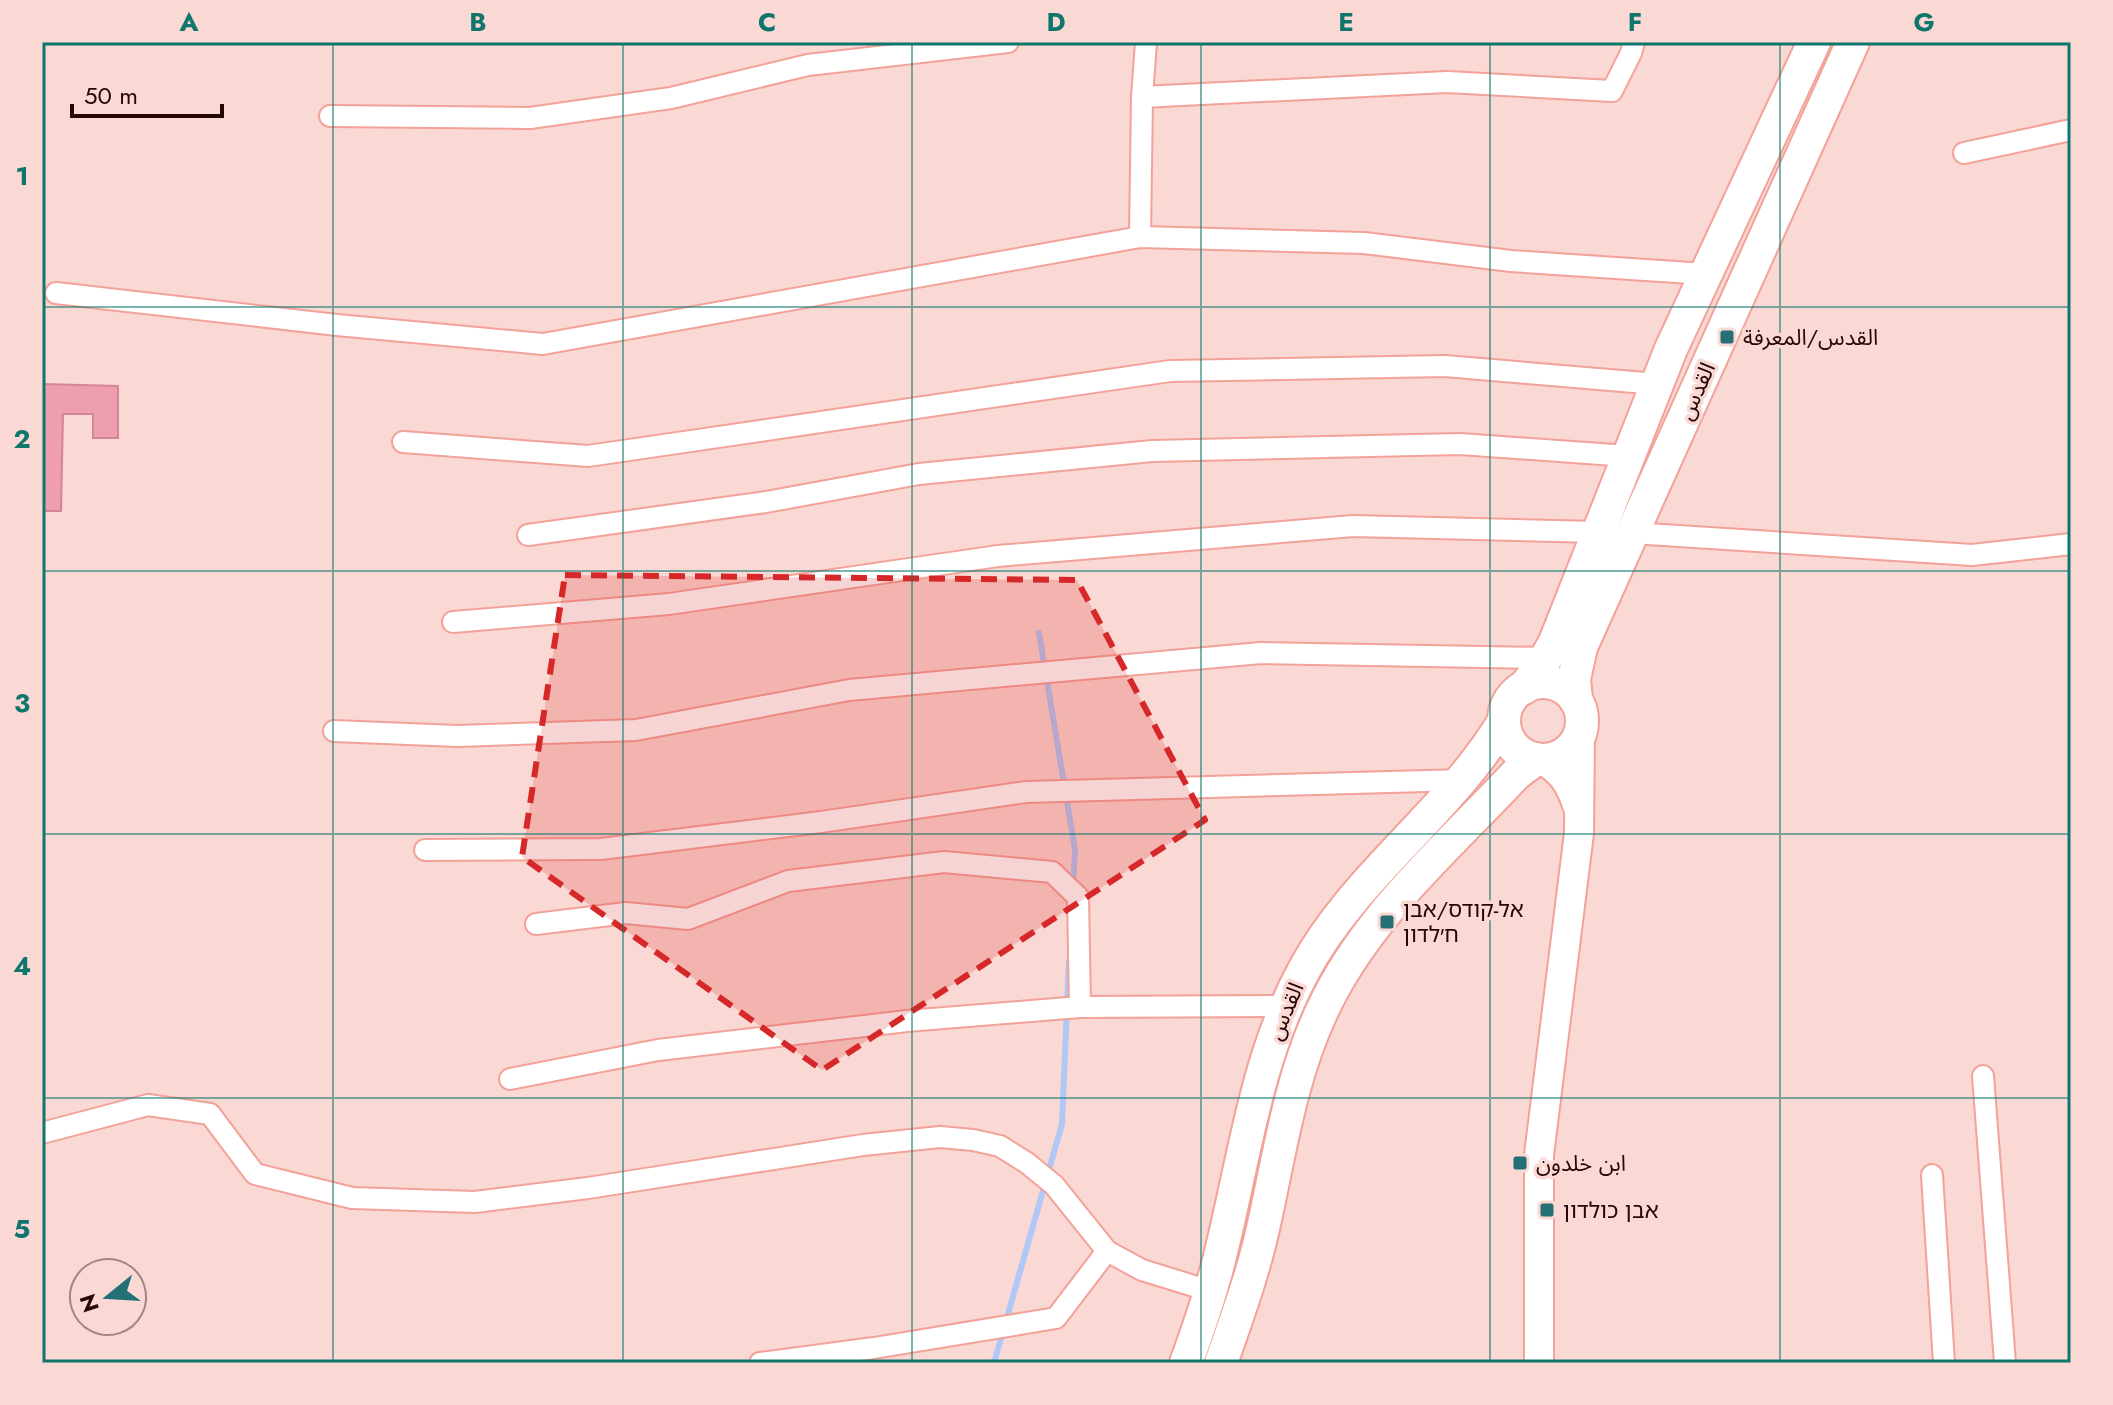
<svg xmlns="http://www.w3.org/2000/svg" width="2113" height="1405" font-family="Jost,'Noto Sans Arabic','Noto Sans Hebrew',sans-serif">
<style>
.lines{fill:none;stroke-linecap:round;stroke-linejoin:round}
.stream{stroke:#b1c7f7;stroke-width:6}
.building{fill:#ee9eaf;stroke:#d48596;stroke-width:2}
.street-casing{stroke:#f3a299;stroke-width:24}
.secondary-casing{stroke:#f3a299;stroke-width:32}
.primary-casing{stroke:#f3a299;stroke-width:36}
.street{stroke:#fff;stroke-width:20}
.secondary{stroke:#fff;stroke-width:28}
.primary{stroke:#fff;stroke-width:32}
.marked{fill:#d62828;fill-opacity:0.2;stroke:#d62828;stroke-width:6;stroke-dasharray:16 10;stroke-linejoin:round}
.grid{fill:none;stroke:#0f766e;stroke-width:2;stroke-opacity:0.55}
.poi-dot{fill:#256f77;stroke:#fad8d3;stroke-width:3}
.labels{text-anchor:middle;stroke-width:7;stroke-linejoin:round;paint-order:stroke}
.poi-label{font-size:22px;fill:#240807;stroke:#fad8d3;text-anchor:start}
.street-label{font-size:22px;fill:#240807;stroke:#fad8d3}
.neatline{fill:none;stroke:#0f766e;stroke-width:3}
.grid-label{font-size:26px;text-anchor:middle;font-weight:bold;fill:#0f766e}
</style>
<rect width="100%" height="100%" fill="#fad8d3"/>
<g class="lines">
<g class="stream">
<path d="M1039 633 1075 850 1073 886"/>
<path d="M994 1363 1062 1124 1069 961"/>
</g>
</g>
<path class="building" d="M42 384 118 386V438H93V414H63L61 511H42Z"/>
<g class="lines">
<defs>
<g id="street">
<path d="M1142 97 1447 82 1612 91 1631 53 1634 42"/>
<path d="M330 116 530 118 671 98 808 65 1008 42"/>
<path d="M1964 153 2071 130"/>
<path d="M1140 237 1142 97 1146 42"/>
<path d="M56 293 337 325 543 344 1140 237 1364 243 1511 261 1706 274"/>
<path d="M403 442 588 456 1170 371 1445 366 1657 384"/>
<path d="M1632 533 1972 555 2071 544"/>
<path d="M528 535 766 502 919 474 1152 451 1460 444 1628 456"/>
<path d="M453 622 669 604 998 556 1353 526 1599 532"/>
<path d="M334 731 457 736 636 730 849 690 1261 653 1546 658"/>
<path d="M425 850 601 849 821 822 1026 792 1463 780"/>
<path d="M536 924 626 913 688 919 788 881 944 862 1052 872 1078 897 1080 1007"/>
<path d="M1983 1076 2005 1363"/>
<path d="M510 1079 658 1050 907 1021 1080 1007 1286 1006"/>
<path d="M42 1133 148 1105 210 1114 255 1174 352 1198 475 1202 588 1188 863 1145 940 1137 973 1140 1000 1146 1027 1163 1054 1185 1107 1251 1142 1270 1210 1291"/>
<path d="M1932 1175 1944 1363"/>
<path d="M760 1363 874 1348 1056 1318 1107 1251"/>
</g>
<g id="secondary">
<path d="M1542 760C1562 771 1570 784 1577 805"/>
<path d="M1539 1363V1155L1579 833 1580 735"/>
</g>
<g id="primary">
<circle cx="1543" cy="721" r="39"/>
<path d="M1524 688 1546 658 1555 642 1671 349 1814 42"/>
<path d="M1576 700 1574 679 1581 647 1853 42"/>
<path d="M1186 1363C1200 1325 1213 1287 1222 1248 1245 1154 1257 1056 1304 970 1355 875 1449 813 1504 721"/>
<path d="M1221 1363C1237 1317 1254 1271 1264 1224 1280 1152 1290 1080 1321 1013 1364 918 1447 848 1516 774L1536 759"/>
</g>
</defs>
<use href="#street" class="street-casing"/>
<use href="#secondary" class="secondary-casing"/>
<use href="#primary" class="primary-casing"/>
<use href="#street" class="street"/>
<use href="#secondary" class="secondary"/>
<use href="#primary" class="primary"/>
</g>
<path class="marked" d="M565 575 1077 580 1205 820 822 1070 522 857Z"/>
<path class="grid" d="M333 42V1363M623 42V1363M912 42V1363M1201 42V1363M1490 42V1363M1780 42V1363M42 307H2071M42 571H2071M42 834H2071M42 1098H2071"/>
<g class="poi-dot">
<rect x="1719" y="329" width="16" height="16" rx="4"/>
<rect x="1379" y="914" width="16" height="16" rx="4"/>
<rect x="1512" y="1155" width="16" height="16" rx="4"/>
<rect x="1539" y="1202" width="16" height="16" rx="4"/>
</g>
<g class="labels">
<g class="poi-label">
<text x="1743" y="345">القدس/المعرفة</text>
<text x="1403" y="917">אל-קודס/אבן<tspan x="1403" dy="25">ח׳לדון</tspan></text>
<text x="1536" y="1171">ابن خلدون</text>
<text x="1563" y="1218">אבן כולדון</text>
</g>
<g class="street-label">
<text transform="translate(1696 391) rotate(-66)" y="8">القدس</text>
<text transform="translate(1285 1011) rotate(-67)" y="8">القدس</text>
</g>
</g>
<rect width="2113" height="1405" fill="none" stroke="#fad8d3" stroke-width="88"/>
<g transform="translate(108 1297) rotate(252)"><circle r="38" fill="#fad8d3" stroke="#a48581" stroke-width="2"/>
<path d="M0-6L14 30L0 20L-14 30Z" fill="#256f77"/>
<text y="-12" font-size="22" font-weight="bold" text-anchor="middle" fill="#240807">N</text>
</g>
<path d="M72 104v12h150v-12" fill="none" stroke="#240807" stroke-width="4"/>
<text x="84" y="104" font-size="24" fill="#240807" stroke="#fad8d3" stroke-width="6" paint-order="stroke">50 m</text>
<rect x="44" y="44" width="2025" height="1317" class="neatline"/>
<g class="grid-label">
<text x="189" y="31">A</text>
<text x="478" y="31">B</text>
<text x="767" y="31">C</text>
<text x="1056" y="31">D</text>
<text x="1346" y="31">E</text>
<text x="1635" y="31">F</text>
<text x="1924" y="31">G</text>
<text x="22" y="185">1</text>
<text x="22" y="448">2</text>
<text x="22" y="712">3</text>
<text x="22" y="975">4</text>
<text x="22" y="1238">5</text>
</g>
</svg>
